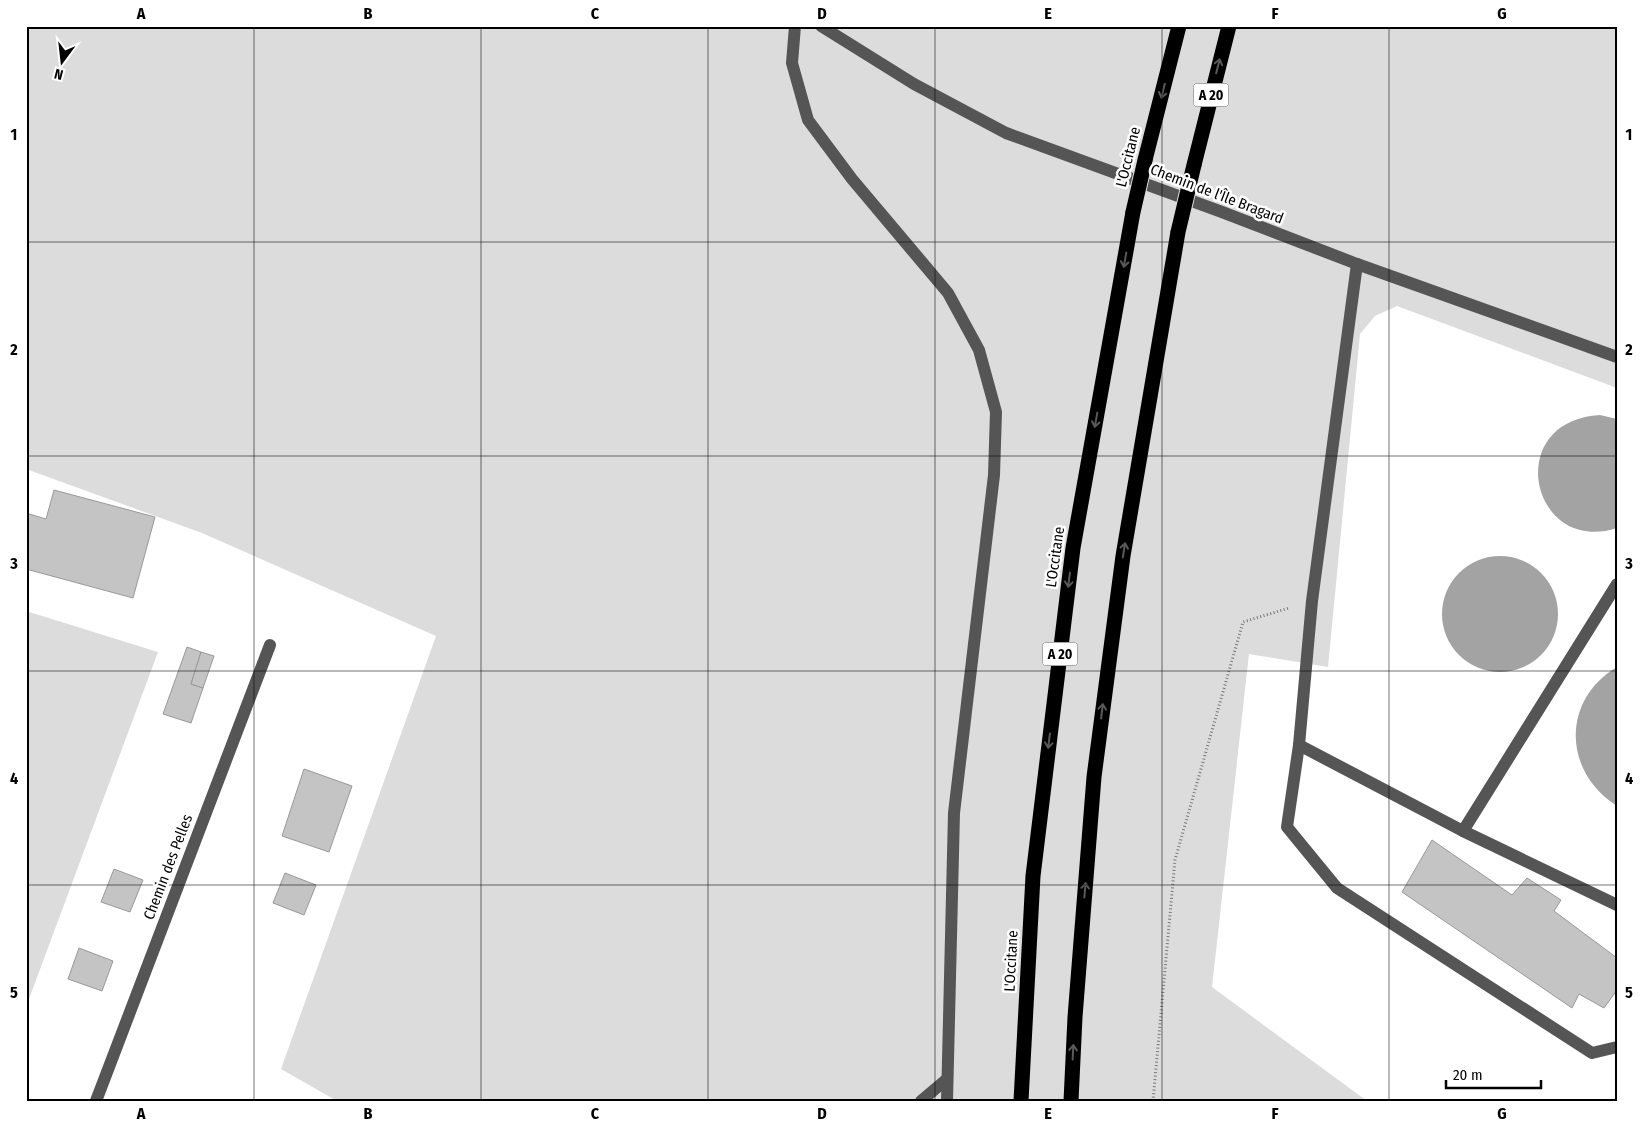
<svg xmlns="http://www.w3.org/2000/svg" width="1643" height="1127" font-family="'Fira Sans Condensed',sans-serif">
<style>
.green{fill:#dcdcdc}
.water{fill:#a3a3a3}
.building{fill:#c4c4c4;stroke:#999}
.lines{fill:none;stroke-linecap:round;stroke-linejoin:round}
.highway-casing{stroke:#dbdbdb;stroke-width:17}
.path{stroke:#777;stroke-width:3;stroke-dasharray:1 2.5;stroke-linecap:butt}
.minor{stroke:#555;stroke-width:12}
.highway{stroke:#000;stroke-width:15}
.highway-bridge-casing{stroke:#dbdbdb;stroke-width:17;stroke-linecap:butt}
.highway-bridge{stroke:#000;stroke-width:15}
.oneway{stroke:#595959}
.grid{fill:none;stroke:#000;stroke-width:1;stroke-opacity:0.55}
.labels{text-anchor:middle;stroke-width:5;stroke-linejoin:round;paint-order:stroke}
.shield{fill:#fff;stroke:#4c4c4c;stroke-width:1}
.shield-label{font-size:14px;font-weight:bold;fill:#000}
.street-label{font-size:15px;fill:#000;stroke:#fff}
.neatline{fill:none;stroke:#000;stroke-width:2}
.grid-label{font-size:16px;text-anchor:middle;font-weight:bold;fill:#000}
</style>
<rect width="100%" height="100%" fill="#fff"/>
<g class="green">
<path d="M26 26H1617V388L1397 306 1375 316 1360 334 1328 667 1249 654 1212 987 1367 1101H337L281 1069 436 636 202 533 26 469Z"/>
<path d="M26 611 158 652 26 1007Z"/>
</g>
<g class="water">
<path d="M1600 415 1617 419V528C1531 556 1501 421 1600 415Z"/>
<circle cx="1500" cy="614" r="58"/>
<path d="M1617 667V806C1563 772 1561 700 1617 667Z"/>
</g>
<g class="building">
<path d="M54 490 155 517 133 598 26 569V513L46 519Z"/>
<path d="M187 647 201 652 191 684 203 688 191 723 163 714Z"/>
<path d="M201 652 214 656 203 688 191 684Z"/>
<path d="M304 769 352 786 329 852 282 836Z"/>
<path d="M1432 840 1512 895 1527 878 1561 900 1554 911 1617 958V990L1604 1008 1579 994 1572 1008 1402 892Z"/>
<path d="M114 869 143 880 130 912 101 902Z"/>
<path d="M285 873 316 885 304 915 273 903Z"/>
<path d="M79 948 113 961 102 991 68 979Z"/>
</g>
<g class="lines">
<defs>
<g id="highway">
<path d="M1145 160 1179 26"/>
<path d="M1194 165 1229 26"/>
<path d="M1021 1101 1033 876 1073 548 1133 212"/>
<path d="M1071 1101 1075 1017 1094 777 1123 556 1178 232"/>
</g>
</defs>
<use href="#highway" class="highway-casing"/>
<path class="path" d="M1153 1101 1175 860 1243 622 1289 608"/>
<g class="minor">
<path d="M795 26 792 63 808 120 852 179 948 293 979 350 996 412 994 475 954 813 947 1101"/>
<path d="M821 26 914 84 1006 133 1222 212 1357 264 1617 357"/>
<path d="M1357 264 1312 601 1299 745 1287 827 1337 888 1592 1053 1617 1047"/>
<path d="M1299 745 1463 831 1617 584"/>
<path d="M1463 831 1617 905"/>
<path d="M96 1101 270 645"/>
<path d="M921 1101 947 1079"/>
</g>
<use href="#highway" class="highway"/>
<defs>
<g id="highway-bridge">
<path d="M1133 212 1145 160"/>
<path d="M1178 232 1194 165"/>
</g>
</defs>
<use href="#highway-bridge" class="highway-bridge-casing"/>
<use href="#highway-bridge" class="highway-bridge"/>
</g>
<defs><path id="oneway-shaft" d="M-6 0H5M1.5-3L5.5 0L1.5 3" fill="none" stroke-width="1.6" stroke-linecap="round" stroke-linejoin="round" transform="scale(1.25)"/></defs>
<g class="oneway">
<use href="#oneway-shaft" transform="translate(1218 66) rotate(-76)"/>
<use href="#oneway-shaft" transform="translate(1163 91) rotate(104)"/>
<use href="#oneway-shaft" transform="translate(1125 260) rotate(100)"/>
<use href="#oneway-shaft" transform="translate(1096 420) rotate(100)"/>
<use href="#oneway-shaft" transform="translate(1124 550) rotate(-81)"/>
<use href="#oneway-shaft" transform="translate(1069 580) rotate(97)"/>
<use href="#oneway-shaft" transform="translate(1102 711) rotate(-83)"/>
<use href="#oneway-shaft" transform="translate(1049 741) rotate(97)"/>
<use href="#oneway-shaft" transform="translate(1085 890) rotate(-85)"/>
<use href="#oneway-shaft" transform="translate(1073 1052) rotate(-87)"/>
</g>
<path class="grid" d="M254 26V1101M481 26V1101M708 26V1101M935 26V1101M1162 26V1101M1389 26V1101M26 242H1617M26 456H1617M26 671H1617M26 885H1617"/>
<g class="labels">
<g class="shield">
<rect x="1193.5" y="83.5" width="35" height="23" rx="4"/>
<rect x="1042.5" y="642.5" width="35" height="23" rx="4"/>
</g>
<g class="shield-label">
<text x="1211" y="100">A 20</text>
<text x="1060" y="659">A 20</text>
</g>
<g class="street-label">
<text transform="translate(1128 157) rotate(-76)" y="5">L'Occitane</text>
<text transform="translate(1217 194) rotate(21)" y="5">Chemin de l'Île Bragard</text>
<text transform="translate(1055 557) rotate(-82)" y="5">L'Occitane</text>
<text transform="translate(168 867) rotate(-69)" y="5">Chemin des Pelles</text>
<text transform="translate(1011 961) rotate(-87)" y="5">L'Occitane</text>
</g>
</g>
<rect width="1643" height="1127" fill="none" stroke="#ffffff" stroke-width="55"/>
<g transform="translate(62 62) rotate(195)" stroke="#ffffff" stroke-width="4" paint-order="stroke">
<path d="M0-4L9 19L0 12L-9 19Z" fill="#000000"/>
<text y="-8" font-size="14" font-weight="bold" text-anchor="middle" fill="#000000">N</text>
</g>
<path d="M1446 1080v8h95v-8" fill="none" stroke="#000000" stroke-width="2.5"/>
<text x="1453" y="1080" font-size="15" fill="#000000" stroke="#ffffff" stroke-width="4" paint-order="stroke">20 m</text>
<rect x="28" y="28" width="1588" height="1072" class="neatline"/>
<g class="grid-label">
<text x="141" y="19">A</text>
<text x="368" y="19">B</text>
<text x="595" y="19">C</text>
<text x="822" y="19">D</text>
<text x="1048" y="19">E</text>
<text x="1275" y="19">F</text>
<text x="1502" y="19">G</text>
<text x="14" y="140">1</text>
<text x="1629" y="140">1</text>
<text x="14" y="355">2</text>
<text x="1629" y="355">2</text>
<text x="14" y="569">3</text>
<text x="1629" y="569">3</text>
<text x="14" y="784">4</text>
<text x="1629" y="784">4</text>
<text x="14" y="998">5</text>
<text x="1629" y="998">5</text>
<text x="141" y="1119">A</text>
<text x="368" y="1119">B</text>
<text x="595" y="1119">C</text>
<text x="822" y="1119">D</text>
<text x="1048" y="1119">E</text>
<text x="1275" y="1119">F</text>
<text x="1502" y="1119">G</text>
</g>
</svg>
